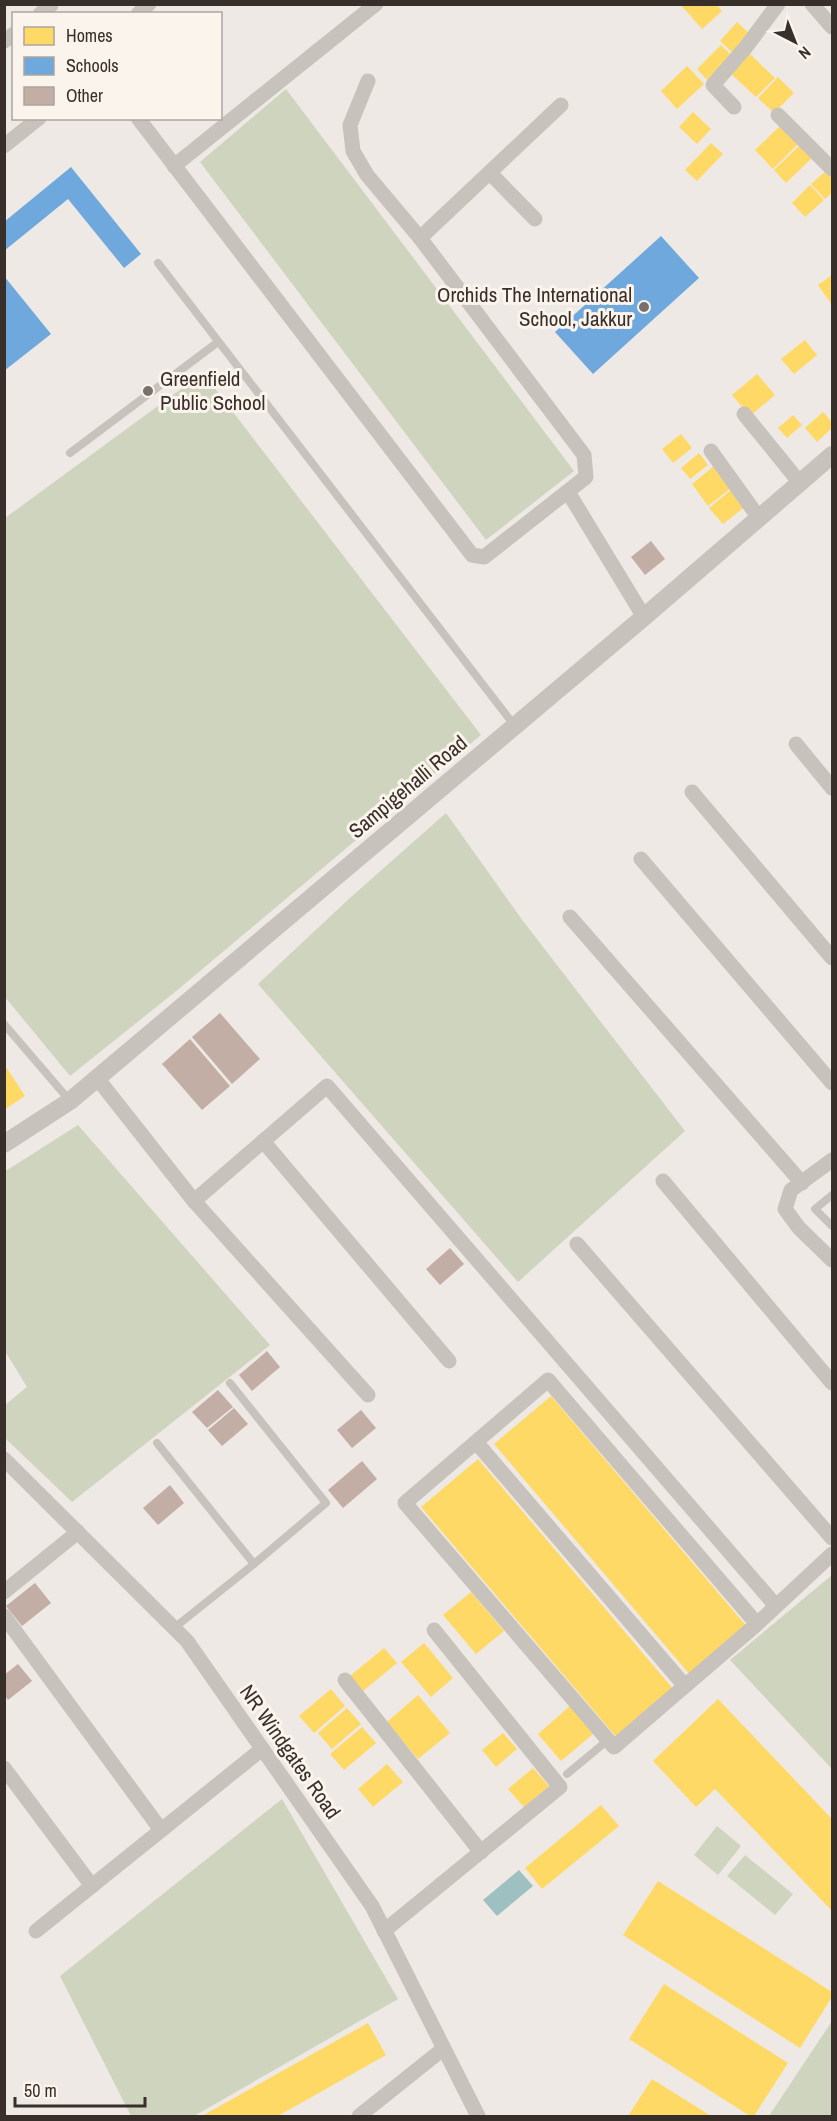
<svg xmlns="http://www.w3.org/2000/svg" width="837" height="2121" font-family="'Archivo Narrow',sans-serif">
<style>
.green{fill:#cfd4be}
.water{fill:#9fc0c0}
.homes{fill:#ffd966}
.schools{fill:#6fa8dc}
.building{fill:#c2aea5}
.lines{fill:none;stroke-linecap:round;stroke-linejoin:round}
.service{stroke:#c8c2bc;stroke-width:8}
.minor{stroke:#c8c2bc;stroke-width:15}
.tertiary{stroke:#c8c2bc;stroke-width:18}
.poi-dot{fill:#78706b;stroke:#faf4ec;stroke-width:2}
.labels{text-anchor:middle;stroke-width:6;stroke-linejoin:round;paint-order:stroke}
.poi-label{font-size:21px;fill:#392f2a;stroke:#faf4ec;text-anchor:end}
.street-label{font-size:21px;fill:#392f2a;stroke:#faf4ec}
</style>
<rect width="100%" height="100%" fill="#eee9e4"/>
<g class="green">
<path d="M286 89 574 471 486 540 200 162Z"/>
<path d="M203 373 481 735 175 992 70 1076 5 997V518Z"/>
<path d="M446 813 523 921 685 1131 518 1282 258 984 351 897Z"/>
<path d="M78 1125 270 1345 72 1502 5 1438V1405L27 1387 5 1351 4 1172Z"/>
<path d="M832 1575V1574V1769L730 1660Z"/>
<path d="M282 1799 398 1999 194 2116H131L60 1976Z"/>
<path d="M717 1826 741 1846 718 1875 694 1855Z"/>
<path d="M745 1855 793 1894 775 1915 727 1876Z"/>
<path d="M832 2021V2116H769Z"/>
</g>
<path class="water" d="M519 1870 533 1886 497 1916 483 1900Z"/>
<g class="homes">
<path d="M680 4H716L722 11 702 29Z"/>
<path d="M737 22 752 36 735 55 720 41Z"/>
<path d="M721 45 732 56 707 80 697 69Z"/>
<path d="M749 53 775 78 756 97 730 73Z"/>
<path d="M687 66 704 84 677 109 661 91Z"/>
<path d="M778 77 794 93 774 113 758 98Z"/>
<path d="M693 112 711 129 697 144 679 127Z"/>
<path d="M782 124 800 142 773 169 755 150Z"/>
<path d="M711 143 723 154 697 181 685 170Z"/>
<path d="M802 143 814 156 786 183 774 170Z"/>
<path d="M827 170 832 176V193L825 199 811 184Z"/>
<path d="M810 185 824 200 805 217 792 203Z"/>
<path d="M832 275V305L818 285Z"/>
<path d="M805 340 817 355 794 374 781 359Z"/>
<path d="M757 374 775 395 750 416 732 395Z"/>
<path d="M823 412 832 422V428L817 442 805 428Z"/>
<path d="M793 415 802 425 787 438 778 428Z"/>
<path d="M681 434 692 448 673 463 662 449Z"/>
<path d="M699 453 708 465 690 479 681 468Z"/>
<path d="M714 466 731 488 708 506 692 484Z"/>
<path d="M732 489 746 506 723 524 709 508Z"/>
<path d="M4 1064 25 1096 4 1110Z"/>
<path d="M551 1396 748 1628 691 1676 494 1444Z"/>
<path d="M478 1459 675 1691 618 1739 421 1507Z"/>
<path d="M471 1592 504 1631 476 1654 443 1615Z"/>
<path d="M424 1643 453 1678 431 1697 401 1662Z"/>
<path d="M384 1648 397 1663 363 1691 350 1676Z"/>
<path d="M331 1689 345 1706 314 1733 299 1716Z"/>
<path d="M418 1695 450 1733 418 1759 387 1722Z"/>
<path d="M718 1699 832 1819V1911L715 1789 696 1807 653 1761Z"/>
<path d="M570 1706 593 1734 561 1761 538 1734Z"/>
<path d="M347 1708 361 1724 332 1749 318 1733Z"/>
<path d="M362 1727 376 1743 344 1770 330 1754Z"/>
<path d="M503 1733 517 1749 496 1767 482 1750Z"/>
<path d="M387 1764 403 1782 373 1807 358 1789Z"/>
<path d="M533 1768 549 1786 524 1807 508 1789Z"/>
<path d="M601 1805 619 1826 542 1889 525 1868Z"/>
<path d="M658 1881 832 1992V1997L800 2048 623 1935Z"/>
<path d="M664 1984 788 2063 754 2116H750L629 2039Z"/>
<path d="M368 2023 386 2055 278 2116H202Z"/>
<path d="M652 2079 711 2116H628Z"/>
</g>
<g class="schools">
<path d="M71 167 141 254 124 268 68 199 4 251V222Z"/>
<path d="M661 236 699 278 593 374 555 332Z"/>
<path d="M4 276 51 334 4 371Z"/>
</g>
<g class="building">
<path d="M651 541 665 559 645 575 631 557Z"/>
<path d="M220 1013 260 1059 232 1084 192 1037Z"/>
<path d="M190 1039 230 1086 202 1110 162 1064Z"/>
<path d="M450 1248 464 1264 440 1285 426 1269Z"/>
<path d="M267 1351 280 1367 252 1391 239 1375Z"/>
<path d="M218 1390 233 1407 207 1428 192 1412Z"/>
<path d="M234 1408 248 1424 222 1446 208 1430Z"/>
<path d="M361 1410 376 1428 352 1448 337 1430Z"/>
<path d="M362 1461 377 1479 343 1508 328 1490Z"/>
<path d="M170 1485 184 1503 158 1525 143 1508Z"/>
<path d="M35 1583 51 1603 22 1626 6 1606Z"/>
<path d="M18 1664 32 1681 8 1700 4 1695V1675Z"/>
</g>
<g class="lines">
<g class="service">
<path d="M158 263 514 725"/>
<path d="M70 453 218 342"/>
<path d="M4 1024 70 1101"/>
<path d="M832 1195 815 1209 832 1226"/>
<path d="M230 1383 326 1503 254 1564"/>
<path d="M157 1443 254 1564 174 1628"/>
<path d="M567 1774 608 1740"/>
</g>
<g class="minor">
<path d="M812 4 832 27"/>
<path d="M40 14 51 5"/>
<path d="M138 14 149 4"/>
<path d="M4 41 14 34"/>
<path d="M734 107 713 85 746 47 778 4"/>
<path d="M778 115 832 169"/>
<path d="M138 118 472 555 484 557 586 477 584 455 420 238 367 175 353 151 350 125 368 81"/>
<path d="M4 146 39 118"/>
<path d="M174 166 376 4"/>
<path d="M490 173 535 219"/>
<path d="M420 238 561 105"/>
<path d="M744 414 800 483"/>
<path d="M711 451 759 518"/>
<path d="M568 492 644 617"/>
<path d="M796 744 832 788"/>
<path d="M692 792 832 958"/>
<path d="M641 859 832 1083"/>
<path d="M570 917 802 1183"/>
<path d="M97 1078 194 1201 368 1395"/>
<path d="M263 1141 449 1361"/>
<path d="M832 1160 791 1190 785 1209 799 1228 832 1260"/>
<path d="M663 1181 832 1383"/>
<path d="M194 1201 327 1086 776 1606"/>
<path d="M577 1244 832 1538"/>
<path d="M476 1442 685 1686"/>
<path d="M4 1459 187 1641 372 1906 478 2116"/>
<path d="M4 1592 78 1532"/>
<path d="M4 1616 161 1830"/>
<path d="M757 1624 548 1380 405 1503 614 1747 757 1624 832 1554"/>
<path d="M345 1680 481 1852"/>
<path d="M4 1768 92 1886"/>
<path d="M36 1931 262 1749"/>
<path d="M384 1931 560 1787 434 1630"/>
<path d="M359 2116 443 2049"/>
</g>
<path class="tertiary" d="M4 1144 70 1101 644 617 832 455"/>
</g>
<g class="poi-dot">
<circle cx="644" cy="307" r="6"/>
<circle cx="148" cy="391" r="6"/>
</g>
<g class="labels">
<g class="poi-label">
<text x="632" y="302">Orchids The International<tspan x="632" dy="24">School, Jakkur</tspan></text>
<text x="160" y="386" text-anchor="start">Greenfield<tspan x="160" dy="24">Public School</tspan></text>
</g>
<g class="street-label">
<text transform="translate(408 787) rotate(-40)" y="7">Sampigehalli Road</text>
<text transform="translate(290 1752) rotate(55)" y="7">NR Windgates Road</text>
</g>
</g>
<rect width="837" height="2121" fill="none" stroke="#392f2a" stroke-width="12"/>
<rect x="12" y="12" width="210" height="108" fill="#faf4ec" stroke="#ada59e" stroke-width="1.5"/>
<rect x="24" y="27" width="30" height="18" fill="#ffd966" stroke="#ada59e" stroke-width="1.5"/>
<text x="66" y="42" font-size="18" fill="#392f2a">Homes</text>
<rect x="24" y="57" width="30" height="18" fill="#6fa8dc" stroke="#ada59e" stroke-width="1.5"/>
<text x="66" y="72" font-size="18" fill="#392f2a">Schools</text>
<rect x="24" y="87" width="30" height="18" fill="#c2aea5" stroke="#ada59e" stroke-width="1.5"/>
<text x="66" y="102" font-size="18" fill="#392f2a">Other</text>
<g transform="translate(795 42) rotate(138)" stroke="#faf4ec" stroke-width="4.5" paint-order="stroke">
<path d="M0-4.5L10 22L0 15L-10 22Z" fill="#392f2a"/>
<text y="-9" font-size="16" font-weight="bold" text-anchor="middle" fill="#392f2a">N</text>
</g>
<path d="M15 2097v9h130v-9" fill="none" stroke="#392f2a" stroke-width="3"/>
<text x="24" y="2097" font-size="18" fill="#392f2a" stroke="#faf4ec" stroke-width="4.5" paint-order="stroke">50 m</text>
</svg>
